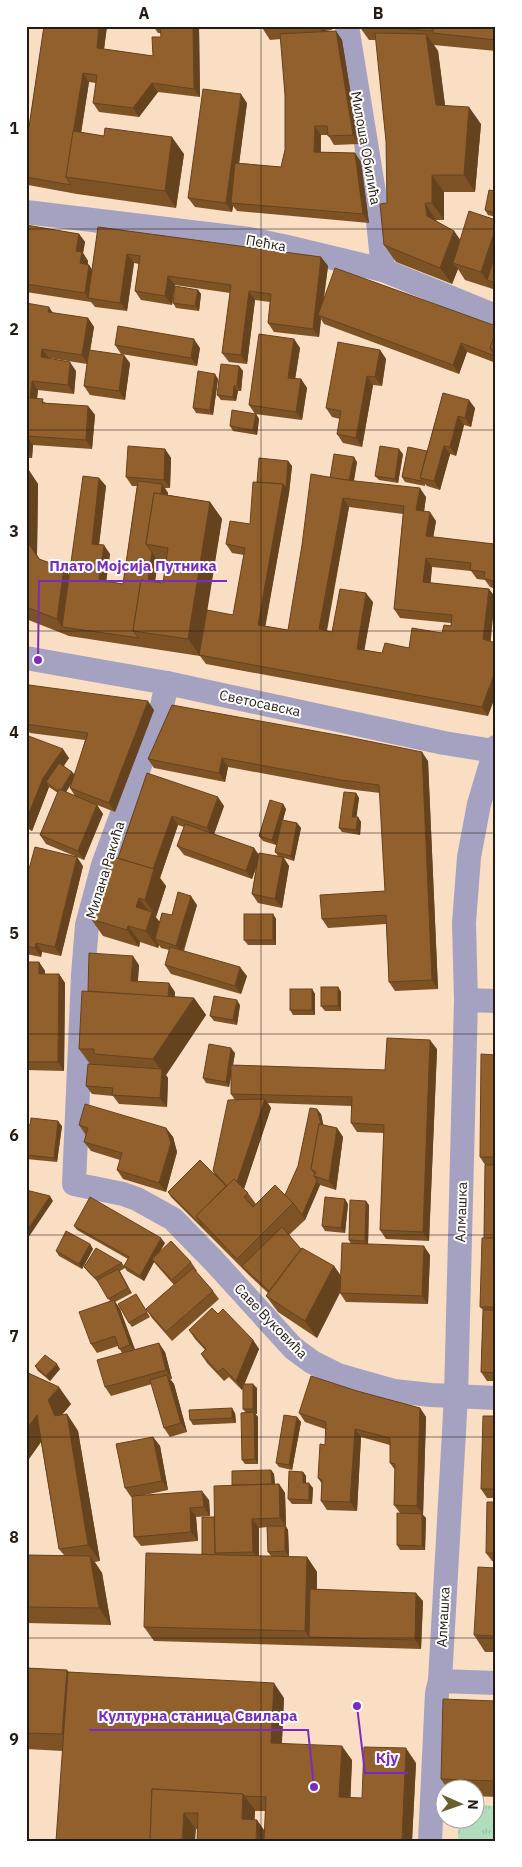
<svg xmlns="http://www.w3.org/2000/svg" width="522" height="1867" font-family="'IBM Plex Sans',sans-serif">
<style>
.grass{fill:url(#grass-tufts)}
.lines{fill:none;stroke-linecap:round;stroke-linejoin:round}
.street{stroke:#a4a2c0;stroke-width:24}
.wall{fill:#7d5326;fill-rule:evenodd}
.shaded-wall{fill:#66431f}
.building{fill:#91602c;stroke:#66431f;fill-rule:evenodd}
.grid{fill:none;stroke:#251b12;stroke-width:1;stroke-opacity:0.55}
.labels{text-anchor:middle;stroke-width:4;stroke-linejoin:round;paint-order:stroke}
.street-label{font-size:14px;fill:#251b12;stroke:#fff}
.leader{fill:none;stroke:#7b2cbf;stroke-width:2}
.callout-dot{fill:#7b2cbf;stroke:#fff;stroke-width:2}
.callout-label{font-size:15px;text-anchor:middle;font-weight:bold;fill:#7b2cbf;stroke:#fff;stroke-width:4;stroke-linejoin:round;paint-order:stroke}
.neatline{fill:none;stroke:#251b12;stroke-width:2}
.grid-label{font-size:16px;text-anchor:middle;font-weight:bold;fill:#251b12}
</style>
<defs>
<pattern id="grass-tufts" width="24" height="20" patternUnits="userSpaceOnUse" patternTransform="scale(1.25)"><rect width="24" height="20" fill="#b1ddbe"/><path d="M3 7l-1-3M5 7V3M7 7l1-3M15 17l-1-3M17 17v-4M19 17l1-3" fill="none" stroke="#98bda2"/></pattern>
</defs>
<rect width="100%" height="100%" fill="#f9dec4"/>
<path class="grass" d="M475 1805 496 1806V1841H458V1820H474Z"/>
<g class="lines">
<g class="street">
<path d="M347 26 377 211 383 270"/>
<path d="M26 212 249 239 283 246 383 270 496 316"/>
<path d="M26 658 167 683 444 743 494 751"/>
<path d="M167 683 162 706 103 865 87 925 83 975 74 1184 123 1194 137 1199 173 1219 214 1261 293 1348 312 1362 338 1375 394 1391 431 1395 496 1398"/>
<path d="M466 1000 496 1001"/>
<path d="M440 1681 496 1683"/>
<path d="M430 1841 437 1693 440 1681 456 1396 466 1000 464 923 469 857 479 804 496 747"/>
</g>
</g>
<g class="wall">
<path d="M44 26H107L104 49 153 56 161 37V33H158L153 26H199L200 97 158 92 139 117 99 112 93 103 96 83 89 82 81 132 184 154 176 208 77 194 28 185 26 183V147Z"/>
<path d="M261 26H332V30L326 31V32L336 31 342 40 359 144 334 145 328 135H321V152L355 153 361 162 369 223 237 211 233 206 232 212 195 207 188 198 247 103 239 163 281 167 285 150V95L281 39 270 40Z"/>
<path d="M359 26H496V51L434 45 438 51 445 105 481 124 475 192H444V220H436L437 222 454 231 460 240 496 220V290L465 280 458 269 452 284 396 262 384 245 387 203 386 141 376 40H369Z"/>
<path d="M496 191V217L488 215 485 210Z"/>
<path d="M26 225 79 234 85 242 83 253 88 261V265H89L92 270 98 227 321 257 328 266 324 299 496 326V363L467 352 459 374 324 324 321 319 319 337 274 332 268 323 270 302 255 300 247 364 229 362 222 353 230 293 175 285 172 305 141 300 135 291 139 264 134 263 127 311 95 307 91 302 26 292Z"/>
<path d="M198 290 201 294 199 311 176 308 173 303Z"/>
<path d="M26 303 53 313 88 318 94 327 90 350 130 363 125 400 90 395 84 386 87 364 49 358 48 359 76 371 74 394 38 390 37 398 46 403 88 406 95 415 92 449 33 445 32 458H26Z"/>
<path d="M294 339 300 348 295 379H301L307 388 302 420 255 414 249 405Z"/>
<path d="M115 345 200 348 197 366 121 354Z"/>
<path d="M380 350 386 359 382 386 373 385 362 447 343 443 337 434 340 419 332 417 326 408Z"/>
<path d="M239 366 243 371 241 391H238L236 401 221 400 217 395Z"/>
<path d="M218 379 213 415 196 413 193 408Z"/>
<path d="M443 393 475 408 471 427 464 425 456 456 450 454 440 490 427 486 425 484V486L405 482 402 477 427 451Z"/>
<path d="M256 414 259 419 257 435 233 431 230 426Z"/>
<path d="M165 449 171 458 170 488H165L168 493V495L210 502 222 519 204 626 233 615 244 555 232 553 226 544 250 524 257 482 288 461 292 466 289 493 265 626 288 630 330 478 357 462 354 481 426 497 424 511 436 521 433 537 494 544 496 539V589L490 587 485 580 477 579 471 571 432 567 430 583 489 589 495 597 490 641 488 716 206 664 200 656 69 636 26 619V467L38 484 37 555 40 560 64 568 69 575 99 478 106 486 99 545 110 554 106 582 123 584 137 486H132L126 477ZM349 507 403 514 394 609 400 618 451 623V626L442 633 409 648 382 653 364 650 373 602 332 632 327 631ZM158 561 166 563 163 583 155 582Z"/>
<path d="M403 454 398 483 379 480 375 476Z"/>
<path d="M26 703 154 710 115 812 97 805 103 814 84 860 46 844 40 835 58 793 49 787 32 831 26 828V735L69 758 64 766 72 772 75 775 85 740 30 733 26 728ZM72 782 70 788 75 796 66 792Z"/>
<path d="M172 705 428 761 438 989 395 991 389 982 386 924 328 928 322 919 385 891 380 793 347 789 228 767 225 782 154 768 148 759Z"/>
<path d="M147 773 224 806 214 834 254 848 259 855 278 856 275 852 278 836 276 845 263 841 259 836 283 804 286 809 283 820 297 823 301 828 294 861 284 858 289 866 282 908 258 903 252 894 256 868 252 879 184 855 177 846 184 827 178 825 160 878 166 886 156 917 155 916 160 922 172 915 197 905 184 951 247 976 241 994 171 974 165 965 169 950 161 948 159 945 158 948 140 942 139 947 103 936 91 919 118 858Z"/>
<path d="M356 793 359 798 356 817H358L361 822 360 835 342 832 339 828Z"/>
<path d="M83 866 61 956 42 952 41 957 26 954V868L29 869Z"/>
<path d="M273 914 276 919V945H248L244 940Z"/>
<path d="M26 962H39L45 971V974H59L65 983 64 1071 26 1070Z"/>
<path d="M139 965 138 981 175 992V997L194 998 206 1015 166 1075 168 1078 167 1107 119 1104 113 1096 92 1094 86 1086 90 1064 79 1049 88 991Z"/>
<path d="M338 987 341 992V1011H325L321 1006Z"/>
<path d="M312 989 315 994V1015H293L290 1010Z"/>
<path d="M240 1005 237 1025 214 1021 210 1016Z"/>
<path d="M437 1049 429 1241 386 1239 380 1230 384 1133 357 1132 351 1123V1106L268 1103 271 1108 244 1189 248 1193 256 1204 285 1195 298 1166 321 1114 323 1125 337 1128 343 1137 336 1190 320 1185 305 1220 289 1235 301 1249 334 1266 341 1276 351 1244 349 1240 369 1205 368 1244 430 1255 428 1304 346 1302 340 1293 317 1338 278 1312 266 1296 268 1293 249 1275 171 1197 168 1192 215 1175 213 1171 235 1100 231 1094V1076L229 1087 206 1083 203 1078 235 1053 233 1065 385 1070Z"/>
<path d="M496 1055V1381H487L481 1372 483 1310 480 1307 484 1238 485 1165 480 1157Z"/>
<path d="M26 1125 62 1126 57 1162 26 1159Z"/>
<path d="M79 1125 166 1128 173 1137 177 1152 166 1192 123 1179 117 1170 120 1160 91 1151 84 1142 86 1134H85Z"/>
<path d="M348 1204 345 1233 325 1231 322 1226Z"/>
<path d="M74 1226 165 1243 159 1253 191 1262 197 1271 196 1272 213 1291 219 1299 172 1341 152 1318 146 1309 174 1285 159 1268 154 1262 144 1281 127 1271 125 1268 120 1271 132 1293 115 1302 120 1309 135 1349 165 1352 172 1379H170L174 1384 187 1432 170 1437 164 1428 152 1384 111 1396 105 1387 122 1353 118 1346 97 1353 91 1344 110 1301 99 1283 88 1272 84 1267 122 1263 124 1266 128 1259 77 1230Z"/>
<path d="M90 1244 93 1249 82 1269 59 1256 56 1251Z"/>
<path d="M136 1294 150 1317 132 1327 129 1323Z"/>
<path d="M218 1314 253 1340 259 1349 244 1384 257 1388V1414H255L258 1417V1464H245L242 1460 246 1413 243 1409V1387L242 1390 229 1377 224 1381 207 1363 201 1354 205 1350 195 1339 189 1330Z"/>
<path d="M35 1366 60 1369 50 1381 38 1371Z"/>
<path d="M26 1372 71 1404 62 1415 67 1414 78 1431 100 1561 95 1562 102 1573 111 1625 26 1623V1555H64L59 1549 41 1442 26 1463Z"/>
<path d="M357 1391 420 1408 426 1417 423 1515 426 1518 425 1550H400L397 1545 400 1513 394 1505 395 1470 390 1463V1445L361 1437 357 1511 327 1510 321 1501 322 1484 318 1478 325 1445V1429L305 1422 299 1413Z"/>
<path d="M235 1413 236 1423 193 1425 190 1420Z"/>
<path d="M496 1416V1498H487L481 1489Z"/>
<path d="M297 1417 301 1422 292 1470 279 1467 276 1463Z"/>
<path d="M153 1437 160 1446 168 1490 140 1496 209 1500 210 1516 196 1517 198 1541 141 1546 134 1537 132 1497H131L125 1488Z"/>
<path d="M271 1470 274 1474 275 1484H279L285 1493 286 1526 288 1530 289 1556 278 1557H307L317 1572V1589L423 1601 421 1649 154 1641 144 1627 202 1554 214 1517 232 1485ZM267 1527 268 1552 271 1556H259V1528Z"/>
<path d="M303 1472 306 1476V1483L313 1488 312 1504H292L288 1499Z"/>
<path d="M496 1502V1562L492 1561 486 1553Z"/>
<path d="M496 1568V1652H485L474 1635Z"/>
<path d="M26 1668 67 1670 68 1672 284 1698 282 1743 352 1760 350 1798H362L416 1763 412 1841 196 1829 63 1751 26 1749ZM255 1811H265V1831L257 1820H254Z"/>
<path d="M496 1701V1797L474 1796V1790H448L441 1779Z"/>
</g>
<g class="shaded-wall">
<path d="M99 26H107L103 57 97 48Z"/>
<path d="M193 26H199L200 97 194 89Z"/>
<path d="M318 26H323L326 31V37Z"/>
<path d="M336 31 342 40 359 144 353 135Z"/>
<path d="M426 34 438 51 447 121 436 105Z"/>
<path d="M83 73 89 82 80 140 72 138Z"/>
<path d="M152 83 158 92 139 117 133 108Z"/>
<path d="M241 94 247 103 234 203H231L233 206 232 212 226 203Z"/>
<path d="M469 107 481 124 475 192 464 175Z"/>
<path d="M315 126 321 135 320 161 314 152Z"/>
<path d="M172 137 184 154 176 208 165 191Z"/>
<path d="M355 153 361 162 369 223 363 214Z"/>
<path d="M432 175 444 192V220L432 203Z"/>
<path d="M425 203 436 220 439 233 427 216Z"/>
<path d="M496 227V281L487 280 493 289 481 272Z"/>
<path d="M454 231 466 248 453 263 458 269 452 284 440 268Z"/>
<path d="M79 234 85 242 83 253 88 261 87 272 80 263 76 251Z"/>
<path d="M127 254 134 263 127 311 120 303Z"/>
<path d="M321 257 328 266 321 316 318 315 321 319 319 337 313 329Z"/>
<path d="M89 265 95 274 88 298 91 302 85 293Z"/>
<path d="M168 276 175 285 172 305 165 296Z"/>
<path d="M198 290 201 294 199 311 195 306Z"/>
<path d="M249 291 255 300 247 364 241 355Z"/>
<path d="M49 307 55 316 48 312Z"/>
<path d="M88 318 94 327 88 364 82 355Z"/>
<path d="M194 339 200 348 197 366 191 358Z"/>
<path d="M294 339 300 348 294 386 288 378Z"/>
<path d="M461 343 467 352 459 374 453 365Z"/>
<path d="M42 349 49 358 47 366 41 357Z"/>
<path d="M380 350 386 359 382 386 375 377Z"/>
<path d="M124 355 130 363 125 400 119 391Z"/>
<path d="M70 362 76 371 74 394 68 385Z"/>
<path d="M239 366 243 371 241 391 237 386Z"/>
<path d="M215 374 218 379 213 415 210 410Z"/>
<path d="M367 376 373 385 362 447 356 438Z"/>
<path d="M301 379 307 388 302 420 296 412Z"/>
<path d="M32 381 38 390 36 407 30 398Z"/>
<path d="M234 386 238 391 236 401 233 397Z"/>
<path d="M469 400 475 408 471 427 465 418Z"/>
<path d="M88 406 95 415 92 449 86 440Z"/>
<path d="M256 414 259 419 257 435 253 430Z"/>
<path d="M458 416 464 425 456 456 450 447Z"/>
<path d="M27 436 33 445 32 458 26 450Z"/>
<path d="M444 446 450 454 440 490 434 481Z"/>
<path d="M165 449 171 458 170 488 164 480Z"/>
<path d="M399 449 403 454 398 483 395 479Z"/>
<path d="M354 457 357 462 352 489 349 484Z"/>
<path d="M288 461 292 466 289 493 264 634 258 625 283 484Z"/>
<path d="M27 467 38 484 37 555 51 576 26 540Z"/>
<path d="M99 478 106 486 98 553 92 544Z"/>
<path d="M162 484 168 493 160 547 153 545Z"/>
<path d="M420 488 426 497 423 519 416 510Z"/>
<path d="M343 498 349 507 325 638 319 629Z"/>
<path d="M210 502 222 519 200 656 188 639Z"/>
<path d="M430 512 436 521 432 545 426 536Z"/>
<path d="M104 545 110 554 105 589 99 580Z"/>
<path d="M152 552 158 561 147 633 140 632Z"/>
<path d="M426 558 432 567 430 591 423 582Z"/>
<path d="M64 568 76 585 62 627 57 619Z"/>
<path d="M489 589 495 597 490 648 483 639Z"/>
<path d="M366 593 373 602 363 658 357 649Z"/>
<path d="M496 669V695L488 716 482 707Z"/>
<path d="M148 701 154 710 115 812 109 803Z"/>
<path d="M63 749 69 758 50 785 46 782 49 787 32 831 26 823V821L43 778Z"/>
<path d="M422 752 428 761 438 989 432 980Z"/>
<path d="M222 758 228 767 225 782 219 773Z"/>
<path d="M72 772 76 776 63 797 60 792Z"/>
<path d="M356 793 359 798 356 821 352 817Z"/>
<path d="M218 797 224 806 213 837 207 828Z"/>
<path d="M283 804 286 809 276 845 272 840Z"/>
<path d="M97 805 103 814 84 860 78 851Z"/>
<path d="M172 816 178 825 160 878 166 886 156 917 145 900 151 875Z"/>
<path d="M358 817 361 822 360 835 356 830Z"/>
<path d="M297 823 301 828 294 861 291 856Z"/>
<path d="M254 848 260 857 252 879 246 871Z"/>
<path d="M77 857 83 866 61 956 55 947Z"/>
<path d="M283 857 289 866 282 908 275 899Z"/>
<path d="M191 896 197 905 182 954 176 946Z"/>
<path d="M139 898 151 915 136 907Z"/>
<path d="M152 912 164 929 155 939 159 945 158 948 146 931Z"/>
<path d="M273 914 276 919V945L273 940Z"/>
<path d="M128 926 140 942 139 947 127 930Z"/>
<path d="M36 943 42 952 41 957 35 948Z"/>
<path d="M133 956 139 965 137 989 131 981Z"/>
<path d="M39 962 45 971V983L39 974Z"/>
<path d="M240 967 247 976 241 994 235 986Z"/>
<path d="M59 974 65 983 64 1071 58 1062Z"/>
<path d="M169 983 175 992 174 1013 167 1004Z"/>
<path d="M338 987 341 992V1011L338 1006Z"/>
<path d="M312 989 315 994V1015L312 1010Z"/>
<path d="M194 998 206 1015 166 1075 168 1078 167 1107 160 1098 162 1072 153 1059Z"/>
<path d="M237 1000 240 1005 237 1025 233 1020Z"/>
<path d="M430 1040 437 1049 429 1241 423 1232Z"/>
<path d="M231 1048 235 1053 229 1087 226 1082Z"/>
<path d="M265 1099 271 1108 240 1201 233 1192Z"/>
<path d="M317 1109 321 1114 325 1132 322 1128Z"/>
<path d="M58 1121 62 1126 57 1162 54 1158Z"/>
<path d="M166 1128 173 1137 177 1152 166 1192 159 1183Z"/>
<path d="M337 1128 343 1137 336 1190 329 1181Z"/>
<path d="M317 1181 320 1185 305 1220 302 1215Z"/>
<path d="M50 1196 53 1201 26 1241V1232Z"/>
<path d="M345 1199 348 1204 345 1233 341 1228Z"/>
<path d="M366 1201 369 1205 368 1245 365 1241Z"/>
<path d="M161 1238 165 1243 154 1261 152 1259 154 1262 144 1281 140 1276Z"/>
<path d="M90 1244 93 1249 82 1269 79 1264Z"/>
<path d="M424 1246 430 1255 428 1304 422 1296Z"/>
<path d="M334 1266 345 1282 317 1338 305 1321Z"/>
<path d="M114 1300 120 1309 136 1354 130 1345Z"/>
<path d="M253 1340 259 1349 242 1390 236 1381Z"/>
<path d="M159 1343 165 1352 172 1379 166 1370Z"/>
<path d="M57 1364 60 1369 50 1381 46 1376Z"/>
<path d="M167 1375 174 1384 187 1432 181 1423Z"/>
<path d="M253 1384 257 1388V1414L253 1409Z"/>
<path d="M59 1387 71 1404 60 1417 55 1416 48 1400Z"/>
<path d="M232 1408 235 1413 236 1423 232 1418Z"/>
<path d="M420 1408 426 1417 423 1515 417 1506Z"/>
<path d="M254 1412 258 1417V1464L255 1459Z"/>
<path d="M67 1414 78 1431 100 1561 88 1545Z"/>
<path d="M37 1415 48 1432 26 1463V1430Z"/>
<path d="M297 1417 301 1422 292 1470 289 1465Z"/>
<path d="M355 1429 361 1437 357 1511 350 1502Z"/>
<path d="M153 1437 160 1446 168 1490 162 1481Z"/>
<path d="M271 1470 274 1474 275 1488 272 1484Z"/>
<path d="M303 1472 306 1476V1487L303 1483Z"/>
<path d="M309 1483 313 1488 312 1504 309 1500Z"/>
<path d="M279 1484 285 1493 286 1526 280 1518Z"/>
<path d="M202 1491 209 1500 210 1516 204 1507Z"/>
<path d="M190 1508 196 1517 198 1541 191 1532Z"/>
<path d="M422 1514 426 1518 425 1550 422 1546Z"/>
<path d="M252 1519 259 1528V1561L253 1552Z"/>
<path d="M285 1526 288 1530 289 1556 285 1551Z"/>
<path d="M90 1556 102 1573 111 1625 99 1608Z"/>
<path d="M307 1557 317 1572 315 1637H309L305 1631Z"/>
<path d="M416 1593 423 1601 421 1649 415 1640Z"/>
<path d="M67 1670 79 1687 74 1751 62 1734Z"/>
<path d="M274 1683 284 1698 281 1757 271 1743Z"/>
<path d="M342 1746 352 1760 350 1812 339 1797Z"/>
<path d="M406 1748 416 1763 412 1841H402Z"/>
<path d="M243 1794 255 1810 254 1836 242 1819Z"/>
<path d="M184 1813 196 1829 195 1841H182Z"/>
<path d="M257 1820 268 1837V1841H256Z"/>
</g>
<g class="building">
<path d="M44 26H99L97 48 153 56 152 37H161L160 26H193L194 89 152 83 133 108 93 103 97 75 83 73 66 177 71 185 26 177V147Z"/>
<path d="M368 26H432V31Z"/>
<path d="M434 26H496V40L433 33Z"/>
<path d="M336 31 353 135 328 136 327 126H315L314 152 355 153 363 214 231 203 235 163 281 167 285 150V95L280 34Z"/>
<path d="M375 33 426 34 436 105 469 107 464 175H432V203H425L427 216 454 231 440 268 384 245 380 204 387 203 386 141Z"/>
<path d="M203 89 241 94 226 203 188 198Z"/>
<path d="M105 128 172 137 165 191 66 177 73 131 104 136Z"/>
<path d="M489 190 496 191V213L485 210Z"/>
<path d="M469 211 496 220V227L481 272 453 263Z"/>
<path d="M26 225 79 234 76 251 82 252 80 263 89 265 85 293 26 284Z"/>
<path d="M98 227 321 257 313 329 268 323 271 294 249 291 241 355 222 353 231 285 168 276 165 296 135 291 140 256 127 254 120 303 88 298Z"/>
<path d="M496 252V283L487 280Z"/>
<path d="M335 268 496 326V332L490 348 495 356 461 343 453 365 318 315Z"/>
<path d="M175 286 198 290 195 306 173 303Z"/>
<path d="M26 303 49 307 48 312 88 318 82 355 42 349 41 357 70 362 68 385 32 381 30 398 43 399 42 403 88 406 86 440 27 436 26 444Z"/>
<path d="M118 326 194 339 191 358 115 345Z"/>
<path d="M496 332V351L490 348Z"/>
<path d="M259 334 294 339 288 378 301 379 296 412 249 405Z"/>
<path d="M338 342 380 350 375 377 367 376 356 438 337 434 341 411 326 408Z"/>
<path d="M89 350 124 355 119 391 84 386Z"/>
<path d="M221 364 239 366 237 386H234L233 397 217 395Z"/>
<path d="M198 371 215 374 210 410 193 408Z"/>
<path d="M443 393 469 400 465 418 458 416 450 447 444 446 434 481 420 478Z"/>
<path d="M232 410 256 414 253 430 230 426Z"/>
<path d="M128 446 165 449 164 480 126 477Z"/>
<path d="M380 446 399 449 395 479 375 476Z"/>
<path d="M408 447 427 451 420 478 422 479 421 481 402 477Z"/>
<path d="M334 454 354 457 349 480 330 478Z"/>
<path d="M259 458 288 461 286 488 283 484 257 482Z"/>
<path d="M311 474 346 480 420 488 416 510 430 512 426 536 494 544 496 539V582L484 578 485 572 470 570 471 563 426 558 423 582 489 589 483 639 496 643V669L482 707 199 655 207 610 233 615 245 548 226 544 230 521 250 524 253 482 283 484 258 625 288 630 302 545ZM343 498 404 506 394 609 452 615 451 626 444 625 442 633 412 628 409 648 385 643 382 653 357 649 366 593 340 589 332 632 319 629Z"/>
<path d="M83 476 99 478 92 544 104 545 99 580 123 584 138 481 162 484 161 494 154 493 146 544 152 552 148 581 141 580 133 631 139 638 62 627Z"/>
<path d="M154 493 210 502 188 639 133 631 141 580 163 583 168 548 146 544Z"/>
<path d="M26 540 39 559 64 568 57 619 26 607Z"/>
<path d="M29 685 148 701 109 803 70 788 88 733 26 724V703Z"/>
<path d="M172 705 348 737 422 752 432 980 389 982 386 915 322 919 320 895 385 891 379 785 341 780 222 758 219 773 148 759Z"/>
<path d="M26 735 63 749 43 778 26 821Z"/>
<path d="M59 763 72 772 61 790 59 789 58 791 46 782Z"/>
<path d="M147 773 218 797 207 828 172 816 153 869 118 858Z"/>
<path d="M59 789 97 805 78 851 40 835Z"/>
<path d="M344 792 356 793 352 817H358L356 830 339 828Z"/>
<path d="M270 800 283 804 272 840 259 836Z"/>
<path d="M282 820 297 823 291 856 275 852Z"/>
<path d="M185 824 254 848 246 871 177 846Z"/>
<path d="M35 847 77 857 55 947 36 943 35 948 26 946V868L29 869Z"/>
<path d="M259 853 283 857 275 899 252 894Z"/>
<path d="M110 856 154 869 145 900 139 898 136 907 152 912 146 931 128 926 127 930 91 919Z"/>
<path d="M178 892 191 896 176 946 155 939 162 913 172 915Z"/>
<rect x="244" y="914" width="29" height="26"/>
<path d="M170 947 240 967 235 986 165 965Z"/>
<path d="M89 953 133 956 131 981 169 983 168 997 88 991Z"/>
<path d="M26 962H39V974H59L58 1062H26Z"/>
<rect x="321" y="987" width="17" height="19"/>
<rect x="290" y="989" width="22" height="21"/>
<path d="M82 991 194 998 153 1059 94 1054V1049H79Z"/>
<path d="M214 996 237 1000 233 1020 210 1016Z"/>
<path d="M387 1038 430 1040 423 1232 380 1230 384 1125 351 1123 352 1097 231 1094V1065L385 1070Z"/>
<path d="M209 1044 231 1048 226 1082 203 1078Z"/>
<path d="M481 1054 496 1055V1157H480Z"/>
<path d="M88 1064 162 1069 160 1098 112 1095 113 1088 86 1086Z"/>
<path d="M265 1099 237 1182 234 1179 227 1186 213 1171 228 1100Z"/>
<path d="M85 1104 166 1128 171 1143 159 1183 117 1170 122 1153 84 1142 88 1128 79 1125Z"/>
<path d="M310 1108 317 1109 321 1124H319L311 1169 315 1174 314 1176 317 1181 302 1215 293 1203 285 1195 298 1166Z"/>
<path d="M31 1118 58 1121 54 1158 26 1155V1125H30Z"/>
<path d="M319 1124 337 1128 329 1181 314 1176 316 1172 311 1169Z"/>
<path d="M200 1160 226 1186 196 1216 204 1228 168 1192Z"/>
<path d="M485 1165H496V1238H484Z"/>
<path d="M234 1179 248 1193 244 1197 253 1207 275 1185 293 1203 237 1259 196 1216Z"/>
<path d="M26 1190 50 1196 26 1232Z"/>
<path d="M90 1197 161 1238 140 1276 124 1266 129 1257 74 1226Z"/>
<path d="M325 1197 345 1199 341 1228 322 1226Z"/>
<path d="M350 1200 366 1201 365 1241 349 1240Z"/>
<path d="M282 1227 301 1249 269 1291 242 1266Z"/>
<path d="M66 1231 90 1244 79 1264 56 1251Z"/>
<path d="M482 1238H496V1307H480Z"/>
<path d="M171 1241 191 1262 172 1280 152 1259Z"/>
<path d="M342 1243 424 1246 422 1296 340 1293Z"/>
<path d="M96 1248 122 1263 95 1278 84 1267Z"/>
<path d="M302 1248 334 1266 305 1321 266 1296Z"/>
<path d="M193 1268 213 1291 166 1332 146 1309Z"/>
<path d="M118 1269 128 1288 108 1299 97 1280Z"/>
<path d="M136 1294 147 1312 129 1323 118 1304Z"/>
<path d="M114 1300 130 1345 119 1349 115 1336 91 1344 79 1312Z"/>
<path d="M212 1308 218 1314 223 1309 253 1340 236 1381 223 1368 218 1372 201 1354 206 1349 189 1330Z"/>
<path d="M483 1310H496V1373L481 1372Z"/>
<path d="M159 1343 166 1370 105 1387 97 1360Z"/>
<path d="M45 1355 57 1364 46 1376 35 1366Z"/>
<path d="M26 1372 59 1387 48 1400 55 1416 67 1414 88 1545 59 1549 37 1415 26 1430Z"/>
<path d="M167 1375 181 1423 164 1428 150 1380Z"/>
<path d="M311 1376 357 1391 420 1408 417 1506 394 1505 395 1464 390 1463V1438L355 1429 350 1502 321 1501 322 1480 318 1478 320 1444 325 1445 326 1422 299 1413Z"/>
<rect x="243" y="1384" width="10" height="25"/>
<path d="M232 1408V1418L190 1420 189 1410Z"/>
<path d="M254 1412 255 1459 242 1460 241 1413Z"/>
<path d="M284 1415 297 1417 289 1465 276 1463Z"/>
<path d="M483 1416H496V1489H481Z"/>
<path d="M153 1437 162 1481 125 1488 116 1444Z"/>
<path d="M271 1470 272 1484 232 1485V1471Z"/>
<path d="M289 1471 303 1472V1483H309V1500L288 1499Z"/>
<path d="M279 1484 280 1518 252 1519 253 1552 215 1553 214 1486Z"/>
<path d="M202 1491 204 1507 190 1508 191 1532 134 1537 132 1496Z"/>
<path d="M487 1502H496V1553H486Z"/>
<path d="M397 1513 422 1514V1546L397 1545Z"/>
<path d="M202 1517H214L215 1553 216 1555 202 1554Z"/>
<path d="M267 1526H285V1551L268 1552Z"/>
<path d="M146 1553 307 1557 305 1631 144 1627Z"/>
<path d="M26 1555 90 1556 99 1608 26 1607Z"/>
<path d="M478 1567 496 1568V1636L474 1635Z"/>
<path d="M310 1589 416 1593 415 1640 309 1637Z"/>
<path d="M26 1668 67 1670 62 1734 26 1733Z"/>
<path d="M68 1672 274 1683 271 1743 342 1746 339 1797 362 1798 364 1747 406 1748 402 1841H264L266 1797 245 1796 243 1794 152 1789 150 1841H56Z"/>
<path d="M443 1699 496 1701V1781L441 1779Z"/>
<path d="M152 1789 243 1794 242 1819 257 1820 256 1841H197L198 1813H184L182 1841H150Z"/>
</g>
<path class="grid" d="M261 26V1841M26 229H496M26 430H496M26 631H496M26 833H496M26 1034H496M26 1235H496M26 1437H496M26 1638H496"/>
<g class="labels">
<g class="street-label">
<text transform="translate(366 148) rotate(80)" y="5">Милоша Обилића</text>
<text transform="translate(266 243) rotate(10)" y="5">Пећка</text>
<text transform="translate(260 703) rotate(12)" y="5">Светосавска</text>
<text transform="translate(105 870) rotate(-73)" y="5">Милана Ракића</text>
<text transform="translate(461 1212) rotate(-88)" y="5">Алмашка</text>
<text transform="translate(271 1321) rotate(46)" y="5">Саве Вуковића</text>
<text transform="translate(443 1617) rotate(-87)" y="5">Алмашка</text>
</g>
</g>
<path class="leader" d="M38 660L39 581H227M314 1787L308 1730H89M357 1706L365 1773H408"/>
<g class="callout-dot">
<circle cx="38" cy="660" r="5"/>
<circle cx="314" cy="1787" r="5"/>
<circle cx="357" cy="1706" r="5"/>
</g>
<g class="callout-label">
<text x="133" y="571">Плато Мојсија Путника</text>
<text x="198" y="1721">Културна станица Свилара</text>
<text x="387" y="1763">Кју</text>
</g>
<rect width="522" height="1867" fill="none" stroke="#ffffff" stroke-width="55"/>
<g transform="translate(460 1804) rotate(92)"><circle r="24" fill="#ffffff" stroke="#a8a4a0"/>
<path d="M0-4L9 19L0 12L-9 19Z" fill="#6b602d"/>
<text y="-8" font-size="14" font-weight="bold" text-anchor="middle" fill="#251b12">N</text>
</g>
<rect x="28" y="28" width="466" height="1812" class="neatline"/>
<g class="grid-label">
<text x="144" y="19">A</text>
<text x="378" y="19">B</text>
<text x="14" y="134">1</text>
<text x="14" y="335">2</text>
<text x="14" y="537">3</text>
<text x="14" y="738">4</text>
<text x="14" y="939">5</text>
<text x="14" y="1141">6</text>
<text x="14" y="1342">7</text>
<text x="14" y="1543">8</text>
<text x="14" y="1745">9</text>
</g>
</svg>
